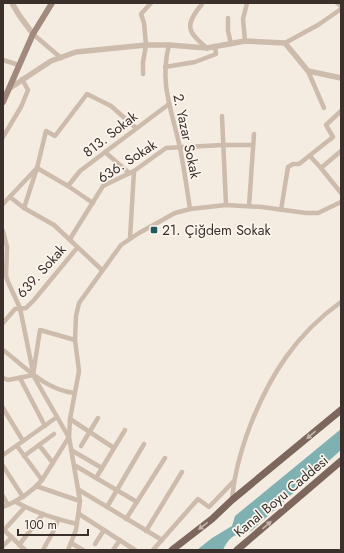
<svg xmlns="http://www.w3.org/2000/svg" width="344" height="553" font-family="Jost,sans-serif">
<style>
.water{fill:#7fb0b2}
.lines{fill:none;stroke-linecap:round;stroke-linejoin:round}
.minor{stroke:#cdbbac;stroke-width:4.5}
.tertiary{stroke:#cdbbac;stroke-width:5.5}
.secondary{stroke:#a18a7d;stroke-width:6}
.primary{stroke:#7d675c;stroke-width:7}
.oneway{fill:#c2b5ac}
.poi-dot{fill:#1f5a5e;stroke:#fbf5ee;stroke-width:1.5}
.labels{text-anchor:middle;stroke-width:3.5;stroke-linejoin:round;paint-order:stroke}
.street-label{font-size:14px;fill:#3b302b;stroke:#fbf5ee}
.poi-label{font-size:14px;fill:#3b302b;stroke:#fbf5ee;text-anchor:start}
</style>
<rect width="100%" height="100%" fill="#f4ebe1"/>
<path class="water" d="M341 429V450L251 531C236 534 230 535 223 550H197L212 538 232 526 235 516Z"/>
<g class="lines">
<g class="minor">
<path d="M337 3 341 6"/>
<path d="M202 4C185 25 186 31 207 48"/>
<path d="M228 18V31L231 44"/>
<path d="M33 34 61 58"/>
<path d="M245 41 243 19 247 3"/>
<path d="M285 43 318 25 341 9"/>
<path d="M169 45C159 84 172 110 180 148 184 168 187 189 190 209"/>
<path d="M3 60 19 65"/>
<path d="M165 67 195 62 216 54 215 46"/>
<path d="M308 71 324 108"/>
<path d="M143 74V62L146 45 144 23 141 14 151 3"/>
<path d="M222 116 226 205"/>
<path d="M3 137 21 107 28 90 22 79"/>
<path d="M341 151 321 168 341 193"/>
<path d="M105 152 129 173"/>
<path d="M310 156 321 168"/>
<path d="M68 186 80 171 169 104"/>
<path d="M10 197 24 208 54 225 102 270"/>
<path d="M3 204 37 168 68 186 93 203"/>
<path d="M249 206 254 134"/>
<path d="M24 208 37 168 46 131 55 136 87 94 111 106 136 128"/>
<path d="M281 210 288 167 293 164H299L333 137 326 125 341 111"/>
<path d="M3 231 7 247 6 276 8 282 20 308 33 372"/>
<path d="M130 238 134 171"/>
<path d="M70 239 103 186 134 171 166 148 223 145H253"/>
<path d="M3 323 15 309 26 308 34 300 77 248"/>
<path d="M3 350C26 367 44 389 74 393"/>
<path d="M3 378 8 380 33 375"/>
<path d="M20 378 45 426"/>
<path d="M3 408 23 441 3 455"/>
<path d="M70 419 114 448"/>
<path d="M68 436 33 375 40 330 75 340"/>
<path d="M23 441 57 417"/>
<path d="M39 445 53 463"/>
<path d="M17 446 42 480"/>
<path d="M81 446 98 418"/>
<path d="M71 450 102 468"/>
<path d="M24 456 54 434"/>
<path d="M74 465 137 502"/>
<path d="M3 466 23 497"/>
<path d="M96 478 125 430"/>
<path d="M36 486 80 501"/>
<path d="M79 490 162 540"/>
<path d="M3 496 8 505"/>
<path d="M232 500C234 474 241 450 250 426 270 375 296 334 341 302"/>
<path d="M16 502C35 513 56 519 77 524"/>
<path d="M3 507C18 501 31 493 42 480L69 437"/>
<path d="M107 507 144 444"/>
<path d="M79 514 135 550"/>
<path d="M126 519 165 458"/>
<path d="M3 529 25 550"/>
<path d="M4 530 25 507"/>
<path d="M146 531 182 472"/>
<path d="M71 543 83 550"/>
<path d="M95 544 104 530"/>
<path d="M19 545 43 514"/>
<path d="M3 546 12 537"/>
<path d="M43 550 54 530 58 520"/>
<path d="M68 550 76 530 80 501 69 437 70 419 79 371 75 340 76 316 79 303 121 245 139 233 175 213 190 209 226 205 262 207 306 213H318L341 202"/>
<path d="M113 550 120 540"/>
<path d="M153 550 198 499 209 507 233 482"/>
</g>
<g class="tertiary">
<path d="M12 3 19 15 33 34"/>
<path d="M10 88 51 61 76 52 146 45H169L207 48 245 41 285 43 308 71 341 78"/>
</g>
<path class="secondary" d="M3 102 33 34 52 3"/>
<g class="primary">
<path d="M172 550 212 519 232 500 341 410"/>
<path d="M237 550 341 461"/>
</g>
</g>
<defs><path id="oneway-solid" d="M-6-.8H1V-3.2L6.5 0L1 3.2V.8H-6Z"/></defs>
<g class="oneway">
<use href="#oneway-solid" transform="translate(311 435) rotate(140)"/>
<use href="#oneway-solid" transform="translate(267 525) rotate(-41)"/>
<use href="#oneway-solid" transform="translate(203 526) rotate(142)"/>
</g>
<rect class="poi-dot" x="150" y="226" width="8" height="8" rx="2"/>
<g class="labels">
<g class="street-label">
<text transform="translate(110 134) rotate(-38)" y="5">813. Sokak</text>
<text transform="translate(187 136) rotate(78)" y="5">2. Yazar Sokak</text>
<text transform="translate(127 161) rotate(-33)" y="5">636. Sokak</text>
<text transform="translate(41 271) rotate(-48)" y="5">639. Sokak</text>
<text transform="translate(281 496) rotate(-40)" y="5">Kanal Boyu Caddesi</text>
</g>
<g class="poi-label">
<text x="162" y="235">21. Çiğdem Sokak</text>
</g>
</g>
<rect width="344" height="553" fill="none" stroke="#3b302b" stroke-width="8"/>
<path d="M18 529v6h70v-6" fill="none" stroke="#3b302b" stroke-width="2"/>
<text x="24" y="529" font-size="12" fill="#3b302b" stroke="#fbf5ee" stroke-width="3" paint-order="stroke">100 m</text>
</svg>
